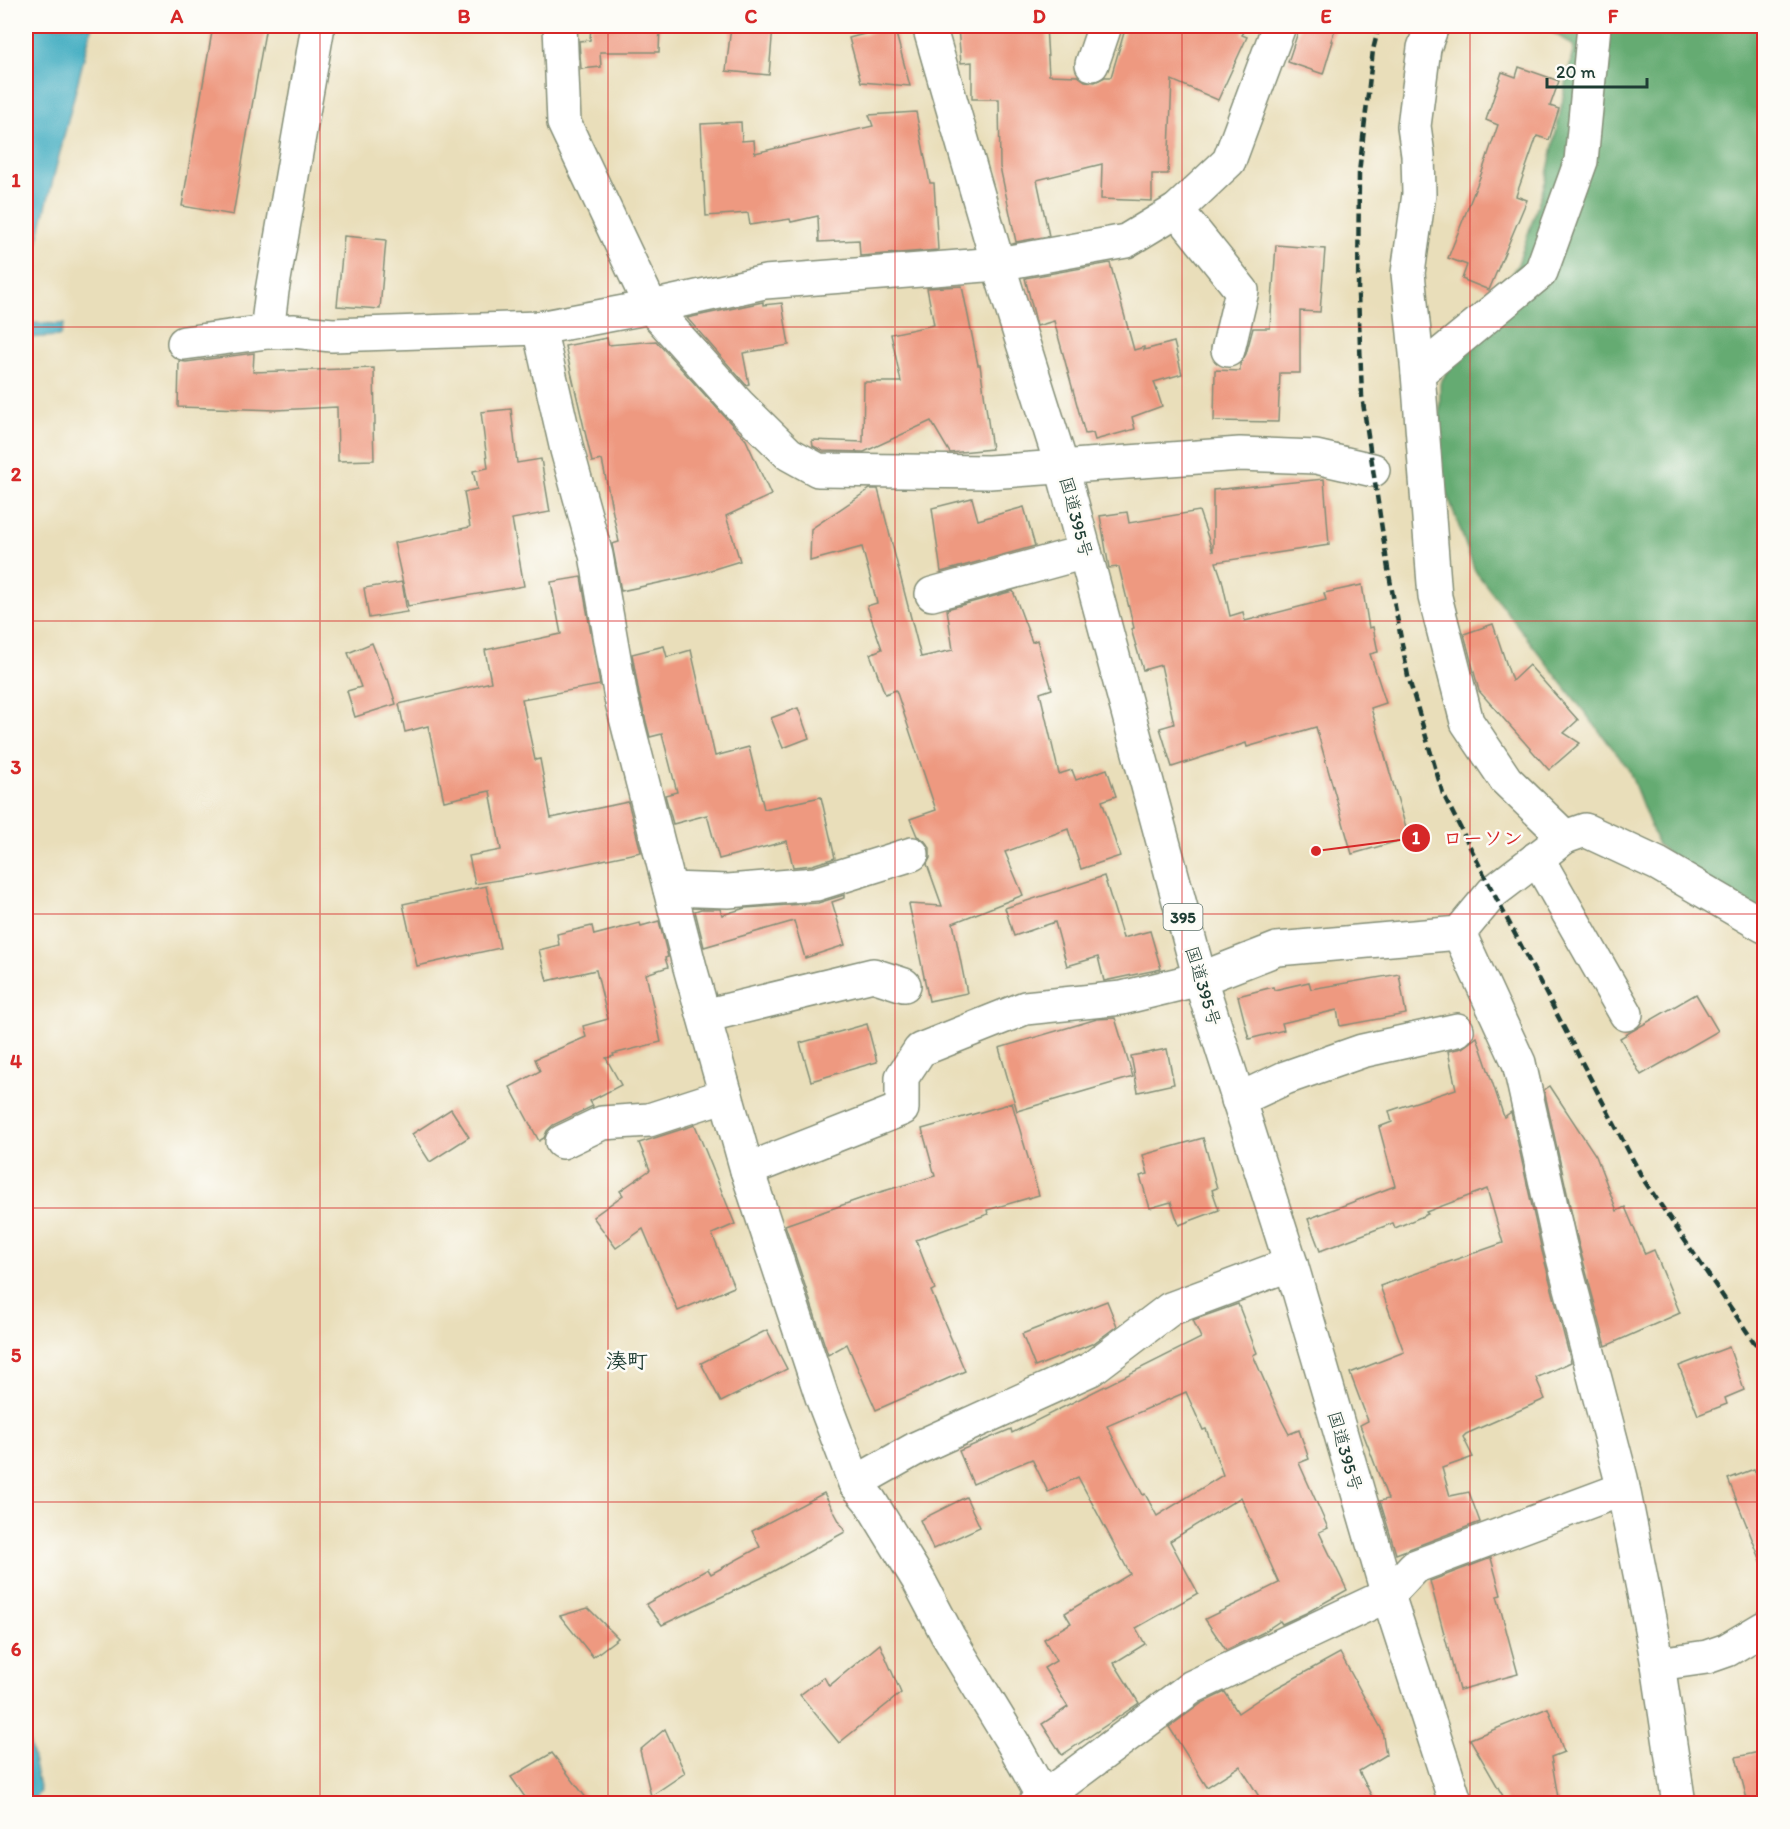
<svg xmlns="http://www.w3.org/2000/svg" width="1790" height="1829" font-family="Itim,'Klee One',sans-serif">
<style>
.forest{fill:#65ab72;stroke:#427453;stroke-width:1.5}
.water{fill:#44aec2;stroke:#32767b;stroke-width:1.5}
.building{fill:#ee9980;fill-rule:evenodd}
.lines{fill:none;stroke-linecap:round;stroke-linejoin:round}
.street-casing{stroke:#848e77;stroke-width:36}
.highway-casing{stroke:#848e77;stroke-width:36}
.street{stroke:#fff;stroke-width:33}
.highway{stroke:#fff;stroke-width:33}
.rail{stroke:#1f3d34;stroke-width:4.5;stroke-dasharray:9 4.5;stroke-linecap:butt}
.grid{fill:none;stroke:#d62828;stroke-width:1.5;stroke-opacity:0.55}
.labels{text-anchor:middle;stroke-width:5;stroke-linejoin:round;paint-order:stroke}
.shield{fill:#fdfcf7;stroke:#62766e;stroke-width:1.5}
.shield-label{font-size:16px;font-weight:bold;fill:#1f3d34}
.street-label{font-size:18px;fill:#1f3d34;stroke:#fdfcf7}
.quarter-label{font-size:21px;font-weight:bold;fill:#1f3d34;stroke:#fdfcf7}
.leader{fill:none;stroke:#d62828;stroke-width:2}
.callout-dot{fill:#d62828;stroke:#fdfcf7;stroke-width:2}
.mark-label{font-size:18px;text-anchor:middle;font-weight:bold;fill:#fff}
.callout-label{font-size:20px;text-anchor:middle;font-weight:bold;fill:#d62828;stroke:#fdfcf7;stroke-width:5;stroke-linejoin:round;paint-order:stroke}
.neatline{fill:none;stroke:#d62828;stroke-width:2}
.grid-label{font-size:20px;text-anchor:middle;font-weight:bold;fill:#d62828}
</style>
<rect width="100%" height="100%" fill="#fdfcf7"/>
<filter id="ink" filterUnits="userSpaceOnUse"><feTurbulence type="fractalNoise" baseFrequency=".0167" numOctaves="2"/><feDisplacementMap in="SourceGraphic" scale="12" xChannelSelector="R" yChannelSelector="G"/><feConvolveMatrix kernelMatrix="1 2 1 2 8 2 1 2 1" color-interpolation-filters="sRGB"/></filter>
<filter id="wash" filterUnits="userSpaceOnUse"><feTurbulence type="fractalNoise" baseFrequency=".008" numOctaves="4" result="noise"/><feDisplacementMap in="SourceGraphic" scale="24" xChannelSelector="R" yChannelSelector="G"/><feGaussianBlur stdDeviation="1.35" result="paint"/><feColorMatrix in="noise" values="0 0 0 0 0 0 0 0 0 0 0 0 0 0 0 0 0 1.4 0 .05"/><feComposite in="paint" operator="in"/></filter>
<g filter="url(#wash)">
<rect width="100%" height="100%" fill="#e9deba"/>
<path class="forest" d="M1543 26H1764V930L1658 845 1628 768 1475 571 1439 471 1440 383 1518 264 1546 180 1574 46Z"/>
<g class="water">
<path d="M26 26H92L27 282 26 323 64 324 60 336 26 338Z"/>
<path d="M26 1727 40 1791 32 1803H26Z"/>
</g>
<g id="blocks">
<g class="building">
<path d="M213 26H266L233 215 182 206Z"/>
<path d="M591 26H660L659 52H600L601 67 581 69 579 41 590 40Z"/>
<path d="M731 26H773L769 75 726 71Z"/>
<path d="M894 26 910 86 861 82 849 38Z"/>
<path d="M996 26H1046L1049 75 1078 76 1085 81 1095 82 1105 77H1111L1126 26H1245L1242 35 1247 37 1218 100 1172 80 1168 174H1152V201L1101 199 1102 164 1037 180 1049 236 1016 242 1000 167 999 99H972V62L961 63 958 28Z"/>
<path d="M1300 26H1336L1331 41H1333L1323 74 1288 62Z"/>
<path d="M1519 67 1559 81 1550 106 1559 109 1549 140 1537 136 1516 196 1527 200 1489 290 1462 279 1467 265 1448 258 1482 172 1498 125 1486 120 1502 72 1516 77Z"/>
<path d="M916 112 930 183H934L938 250 860 256 859 240 819 242 818 216 791 222 790 219 750 225 748 213 706 216 701 124 741 122 742 141 754 140 755 153 873 126 869 115Z"/>
<path d="M344 236 386 240 380 309 337 306Z"/>
<path d="M1276 245 1325 249 1320 312 1300 311V373H1280L1278 422 1214 421 1215 370 1240 371V364L1246 354 1253 328H1270Z"/>
<path d="M1110 263 1134 350 1144 347V350L1174 342 1182 374 1154 382 1162 406 1132 417 1135 429 1095 440 1093 433 1085 434 1054 321 1037 326 1025 278Z"/>
<path d="M962 286 978 365H980L992 449 950 453 931 421 864 452 823 451 813 446 812 440 863 442 864 382H901L891 334 934 325 927 288Z"/>
<path d="M763 302V305L782 303 789 345 743 353 749 384 746 385 687 318Z"/>
<path d="M607 338 608 345 656 341 746 440 771 495 726 516 740 561 691 576 621 591 612 544 619 542 602 460 592 462 565 346Z"/>
<path d="M254 353 253 372 374 368 375 424H373L374 460 338 461 337 407 276 410 178 407 179 361 186 362Z"/>
<path d="M511 409 517 463 541 459 550 512 512 519 524 586 408 606 394 543 470 527 464 492 477 489 473 471 488 468 481 412Z"/>
<path d="M1324 479 1329 545 1216 562 1222 580 1230 616 1243 612 1245 621 1326 600 1324 593 1362 585 1369 628 1373 627 1378 652 1370 654 1386 703 1371 708 1409 838 1352 854 1316 727 1247 747 1246 743 1172 767 1160 728 1174 724 1161 665 1143 670 1131 629 1134 628 1119 567 1109 568 1100 516 1127 512 1129 523 1199 511 1213 552V490Z"/>
<path d="M870 489H878L921 657 953 650 947 609 1013 591 1032 642 1037 640 1052 689 1040 693 1059 774 1072 770 1076 780 1107 769 1116 796 1102 801 1120 856 1081 869 1068 829 1005 852 1023 895 953 923 967 993 929 1001 909 904 942 906 927 864 930 858V848L924 840 917 836 910 819 936 810 896 690 885 694 870 654 882 649 867 606 877 603 862 547 810 561 811 529Z"/>
<path d="M972 498 978 520 1024 507 1035 546 941 572 932 508Z"/>
<path d="M581 577 600 685 522 699 535 760 540 759 551 818 628 802 641 852 540 873 475 884 469 856 501 850 490 791 444 801 428 726 405 732 399 704 491 682 485 650 561 634 551 582Z"/>
<path d="M402 582 407 612 369 618 364 588Z"/>
<path d="M1493 624 1512 681 1529 665 1578 720 1564 733 1580 743 1549 770 1479 691 1464 634Z"/>
<path d="M372 643 386 679H388L396 704 355 717 347 691 361 687 348 653Z"/>
<path d="M664 646 667 657 691 650 715 756 749 747 764 809 821 797 835 858 812 865 793 867 787 841 719 859 707 815 673 824 665 795 677 792 662 734 650 737 639 694 632 654Z"/>
<path d="M798 708 809 738 783 748 771 718Z"/>
<path d="M1104 876 1123 938 1150 931 1161 969 1104 981 1098 957 1067 966 1055 922 1014 936 1005 908Z"/>
<path d="M486 886 500 948 417 966 403 904Z"/>
<path d="M844 895V898L832 902 845 945 805 958 794 921 704 947 695 911 701 909H720L722 915 745 908 818 903Z"/>
<path d="M659 921 668 957 665 958 668 967 646 974 661 1042 613 1054 614 1056 606 1058 621 1085 590 1101 593 1106 553 1125 547 1131 544 1138 539 1141 510 1087 540 1071 535 1059 586 1037 583 1026 608 1019 596 970 547 981 539 950 559 945 557 934 592 926 594 935 640 923 641 926Z"/>
<path d="M1399 974 1406 1014 1340 1026 1337 1010 1282 1023 1284 1030 1249 1039 1238 996 1273 987 1274 990 1309 982 1311 989Z"/>
<path d="M1696 994 1718 1031 1641 1075 1620 1038Z"/>
<path d="M1115 1018 1133 1077 1017 1111 999 1048 1097 1019Z"/>
<path d="M867 1024 877 1062 811 1081 800 1043Z"/>
<path d="M1477 1037 1504 1117 1511 1112 1542 1251 1571 1362 1536 1378 1545 1399 1466 1434 1463 1437 1473 1457 1442 1468 1450 1496 1469 1492 1480 1522 1396 1554 1380 1501 1388 1499 1360 1425 1368 1421 1350 1373 1404 1352 1380 1286 1503 1243 1487 1189 1426 1212 1428 1214 1395 1228 1393 1223 1320 1251 1308 1219 1395 1186 1379 1127 1392 1122 1389 1111 1456 1089 1448 1051 1462 1048Z"/>
<path d="M1167 1049 1174 1084 1138 1092 1131 1056Z"/>
<path d="M1550 1086 1596 1156 1617 1211 1625 1207 1645 1254 1654 1250 1680 1313 1606 1346 1578 1242 1544 1090Z"/>
<path d="M1012 1103 1039 1195 987 1210 988 1214 916 1240 935 1289 931 1291 965 1371 876 1410 847 1344 828 1355 785 1225 877 1193 935 1176 922 1129Z"/>
<path d="M451 1109 469 1137 430 1162 412 1134Z"/>
<path d="M695 1125 735 1224 712 1234 734 1287 678 1311 643 1229 616 1248 593 1217 623 1195 620 1191 650 1170 639 1143Z"/>
<path d="M1203 1138 1217 1188 1212 1190 1219 1210 1179 1225 1171 1202 1150 1208 1140 1176 1148 1174 1143 1155Z"/>
<path d="M1107 1301 1117 1326 1094 1343 1035 1367 1022 1334Z"/>
<path d="M1238 1304 1257 1353 1253 1355 1282 1421 1289 1434 1299 1430 1309 1459 1299 1463 1328 1528 1319 1532 1347 1590 1306 1613 1282 1624 1280 1621 1262 1633 1226 1650 1205 1619 1279 1583 1241 1497 1170 1541 1198 1593 1136 1628 1145 1644 1114 1663 1139 1703 1062 1755 1042 1724 1068 1707 1044 1668 1056 1661 1044 1639 1071 1623 1065 1613 1130 1574 1078 1477 1048 1492 1032 1459 973 1484 959 1451 1011 1429 1012 1433 1201 1338 1193 1320ZM1186 1392 1203 1430 1206 1429 1223 1475 1157 1516 1145 1494 1143 1495 1107 1426Z"/>
<path d="M767 1330 787 1369 721 1402 701 1363Z"/>
<path d="M1729 1347 1744 1390 1725 1398 1727 1404 1698 1415 1679 1366Z"/>
<path d="M1754 1469 1764 1495V1566H1763L1728 1479Z"/>
<path d="M824 1493 845 1532 761 1578 662 1625 646 1604 708 1569 711 1574 760 1547 752 1531Z"/>
<path d="M966 1497 980 1527 933 1549 920 1520Z"/>
<path d="M1491 1558 1501 1595 1497 1596 1518 1674 1459 1690 1430 1581Z"/>
<path d="M588 1608 618 1638 593 1657 560 1616Z"/>
<path d="M880 1644 901 1693 839 1743 800 1695 824 1677 829 1686Z"/>
<path d="M1340 1653 1382 1730 1386 1755 1359 1771 1375 1803H1263L1240 1766 1207 1787 1169 1727 1202 1703 1225 1692 1238 1713 1271 1691Z"/>
<path d="M1548 1708 1564 1752 1551 1757 1559 1803H1507L1470 1739Z"/>
<path d="M665 1729 685 1773 651 1796 640 1750Z"/>
<path d="M1764 1751V1803H1748L1736 1757Z"/>
<path d="M552 1753 590 1803H529L511 1777Z"/>
</g>
</g>
</g>
<g filter="url(#ink)">
<use href="#blocks" fill-opacity="0" stroke="#848e77" stroke-width="1.5"/>
<g class="lines">
<defs>
<g id="street">
<path d="M560 26 564 123 651 307 738 404 789 454 818 470 989 472 1240 454 1316 457 1373 470"/>
<path d="M1092 64 1105 26"/>
<path d="M1177 210 1242 291 1228 350"/>
<path d="M539 328 567 450 596 555 621 698 689 964 747 1170 822 1397 855 1483 870 1501 919 1581 948 1636 1013 1743 1047 1804"/>
<path d="M267 332 272 291 318 26"/>
<path d="M184 343 267 332 293 331 332 335 539 328 651 307 765 282 998 264 1126 241 1177 210 1229 161 1279 26"/>
<path d="M1418 373 1408 273 1419 194 1418 155 1414 126 1424 48 1432 26"/>
<path d="M932 594 1085 552"/>
<path d="M1565 837 1506 780 1467 722 1435 597 1418 373 1541 272 1581 161 1594 26"/>
<path d="M1537 858 1626 1014"/>
<path d="M670 889 728 891 816 884 912 854"/>
<path d="M1459 933 1519 1063 1560 1246 1621 1478 1658 1664 1679 1804"/>
<path d="M704 1016 873 975 904 985"/>
<path d="M1238 1100 1285 1078 1362 1051 1457 1030"/>
<path d="M562 1142 602 1123 649 1120 726 1095"/>
<path d="M747 1170 902 1109V1077L920 1050 1025 1008 1122 998 1200 979 1277 949 1459 933 1493 892 1565 837 1585 830 1658 864 1764 926"/>
<path d="M855 1483 917 1448 1091 1369 1170 1309 1291 1264"/>
<path d="M1658 1664 1707 1657 1727 1650 1764 1628"/>
<path d="M1035 1804 1192 1687 1388 1595 1414 1567 1623 1489"/>
</g>
<path id="highway" d="M929 26 998 264 1062 467 1200 979 1291 1264 1388 1595 1456 1804"/>
</defs>
<use href="#street" class="street-casing"/>
<use href="#highway" class="highway-casing"/>
<use href="#street" class="street"/>
<use href="#highway" class="highway"/>
<path class="rail" d="M1379 26 1373 50 1359 173 1358 294 1362 396 1388 569 1408 676 1443 794 1493 892 1643 1179 1754 1342 1764 1352"/>
</g>
</g>
<path class="grid" d="M320 26V1804M608 26V1804M895 26V1804M1182 26V1804M1470 26V1804M26 327H1764M26 621H1764M26 914H1764M26 1208H1764M26 1502H1764"/>
<g class="labels">
<rect class="shield" x="1163.5" y="904" width="39" height="26" rx="4.5"/>
<g class="shield-label">
<text x="1183" y="923">395</text>
</g>
<g class="street-label">
<text transform="translate(1076 517) rotate(75)" y="6">国道395号</text>
<text transform="translate(1203 986) rotate(73)" y="6">国道395号</text>
<text transform="translate(1345 1451) rotate(74)" y="6">国道395号</text>
</g>
<g class="quarter-label">
<text x="627" y="1368">湊町</text>
</g>
</g>
<path class="leader" d="M1316 851L1416 838"/>
<g class="callout-dot">
<circle cx="1316" cy="851" r="6"/>
<circle cx="1416" cy="838" r="15"/>
</g>
<g class="mark-label">
<text x="1416" y="844">1</text>
</g>
<g class="callout-label">
<text x="1483" y="845">ローソン</text>
</g>
<rect width="1790" height="1829" fill="none" stroke="#fdfcf7" stroke-width="66"/>
<path d="M1547 78v9h100v-9" fill="none" stroke="#1f3d34" stroke-width="3"/>
<text x="1556" y="78" font-size="18" fill="#1f3d34" stroke="#fdfcf7" stroke-width="4.5" paint-order="stroke">20 m</text>
<rect x="33" y="33" width="1724" height="1763" class="neatline"/>
<g class="grid-label">
<text x="177" y="23">A</text>
<text x="464" y="23">B</text>
<text x="751" y="23">C</text>
<text x="1039" y="23">D</text>
<text x="1326" y="23">E</text>
<text x="1613" y="23">F</text>
<text x="16" y="187">1</text>
<text x="16" y="481">2</text>
<text x="16" y="774">3</text>
<text x="16" y="1068">4</text>
<text x="16" y="1362">5</text>
<text x="16" y="1656">6</text>
</g>
</svg>
